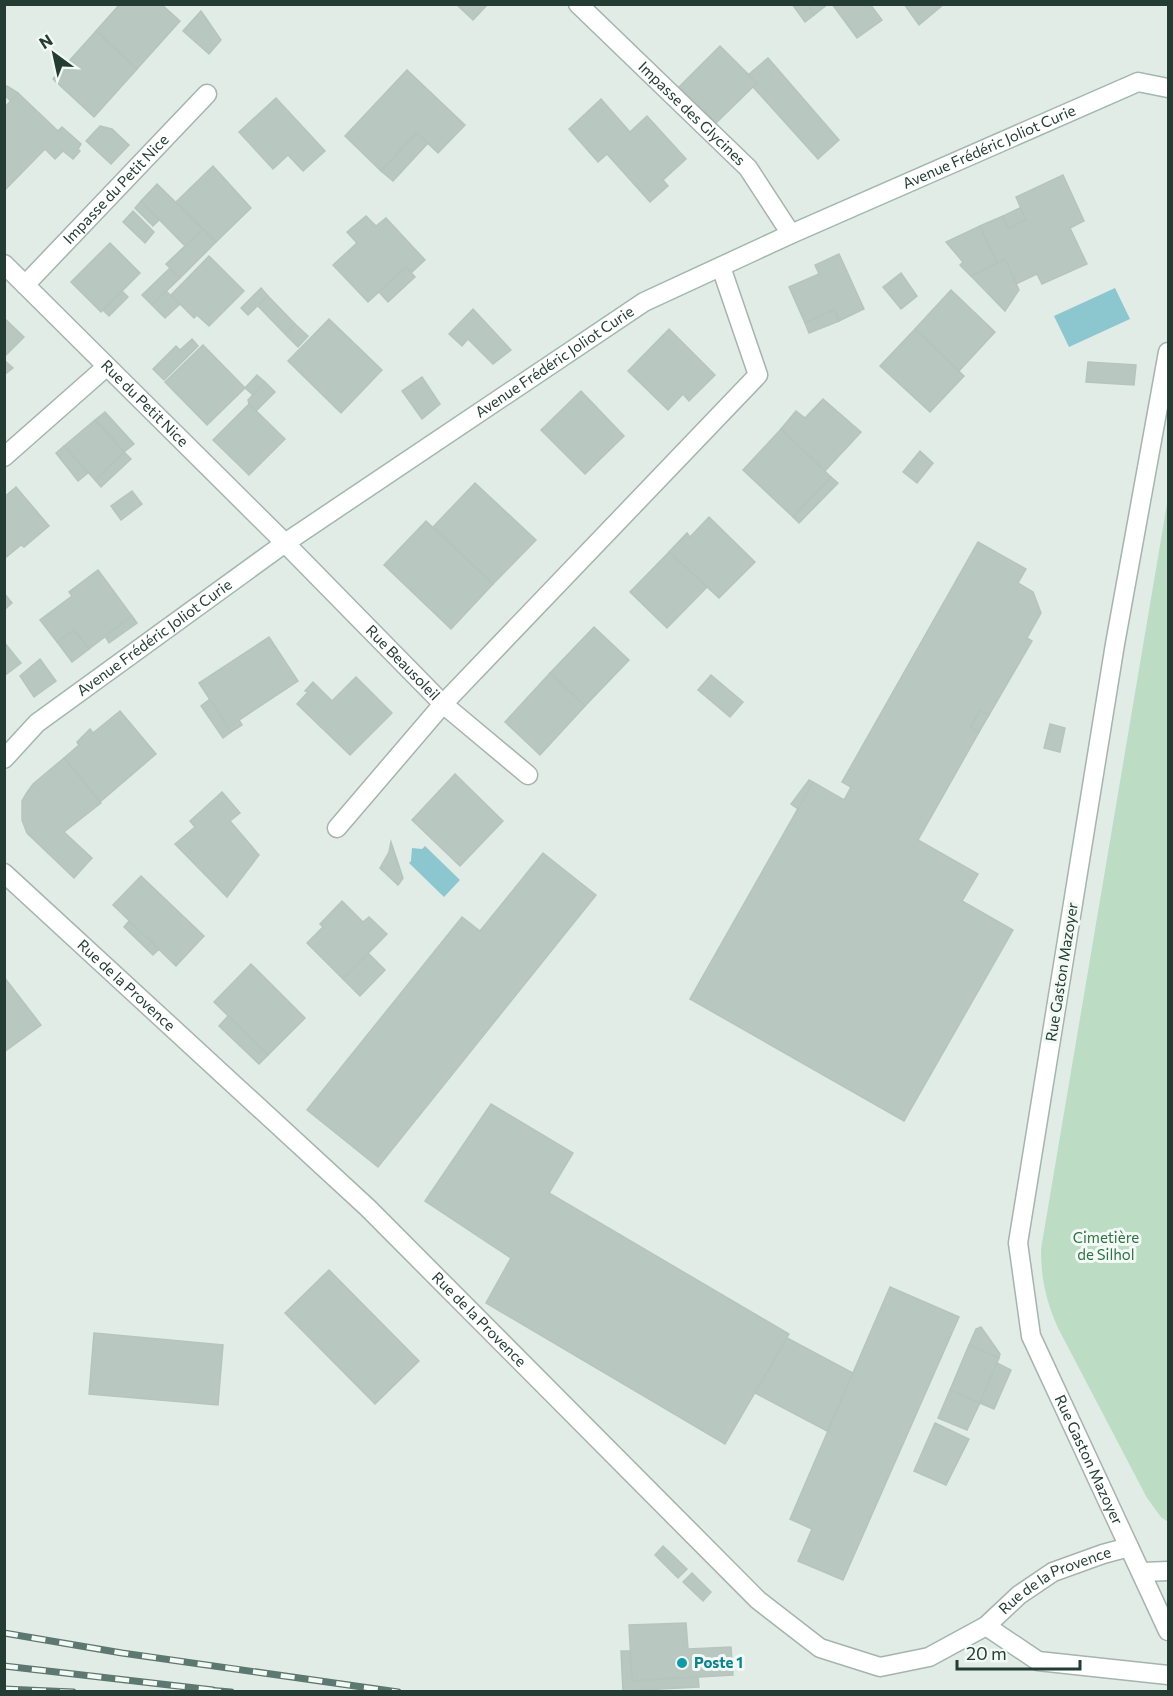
<svg xmlns="http://www.w3.org/2000/svg" width="1173" height="1696" font-family="Commissioner,sans-serif">
<style>
.green{fill:#bcdcc4}
.water{fill:#8cc7cf}
.building{fill:#b8c7c0;stroke:#b5c5be;stroke-width:1.5}
.lines{fill:none;stroke-linecap:round;stroke-linejoin:round}
.street-casing{stroke:#a5b4ae;stroke-width:21}
.secondary-casing{stroke:#a1b7af;stroke-width:21}
.street{stroke:#fff;stroke-width:18}
.secondary{stroke:#fff;stroke-width:18}
.rail-casing{stroke:#5d7870;stroke-width:7}
.rail{stroke:#f3f9f5;stroke-width:4.5;stroke-dasharray:14;stroke-linecap:butt}
.culture-dot{fill:#0f9aa8;stroke:#f3f9f5;stroke-width:2}
.labels{text-anchor:middle;stroke-width:6;stroke-linejoin:round;paint-order:stroke}
.street-label{font-size:15px;fill:#233d35;stroke:#f3f9f5}
.park-label{font-size:15px;fill:#2e7247;stroke:#f3f9f5}
.culture-label{font-size:15px;font-weight:bold;fill:#0d838f;stroke:#f3f9f5;text-anchor:start}
</style>
<rect width="100%" height="100%" fill="#e2ece7"/>
<path class="green" d="M1168 498V1522L1161 1517 1147 1498 1058 1328C1046 1301 1041 1279 1041 1249Z"/>
<g class="water">
<path d="M1115 288 1130 319 1069 347 1054 316Z"/>
<path d="M425 846 460 880 444 897 409 863 411 861 412 848 422 849Z"/>
</g>
<g class="building">
<path d="M120 4H161L180 21 137 69 96 31Z"/>
<path d="M456 4H488L473 20Z"/>
<path d="M792 4H807L814 15 805 22Z"/>
<path d="M807 4H828L814 15Z"/>
<path d="M832 4H870L882 20 857 38Z"/>
<path d="M904 4H944L919 25Z"/>
<path d="M201 11 221 40 209 54 183 31Z"/>
<path d="M96 31 137 69 94 117 53 79Z"/>
<path d="M720 46 757 83 716 123 679 87Z"/>
<path d="M768 58 839 140 818 159 753 87 757 83 748 75Z"/>
<path d="M407 70 465 125 438 153 417 133 381 171 345 136Z"/>
<path d="M7 86 18 93 11 101 4 95V89Z"/>
<path d="M18 93 58 131 62 127 81 144 78 149 80 151 73 159 63 151 55 159 45 149 4 191V108Z"/>
<path d="M276 98 325 151 303 171 288 155 273 169 239 132Z"/>
<path d="M601 99 630 132 647 116 686 159 663 180 668 186 650 202 607 154 598 162 569 129Z"/>
<path d="M100 126 112 129 129 145 111 164 86 141Z"/>
<path d="M417 133 428 143 393 181 381 171Z"/>
<path d="M213 166 251 208 216 242 176 202Z"/>
<path d="M1063 175 1084 221 1070 228 1087 264 1042 284 1037 274 1016 284 1005 259 997 263 980 226 1003 216 1008 228 1026 220 1016 197Z"/>
<path d="M157 184 203 229 186 247 141 201Z"/>
<path d="M141 201 159 220 153 226 135 208Z"/>
<path d="M1020 208 1026 220 1008 228 1003 216Z"/>
<path d="M133 211 154 232 145 243 123 222Z"/>
<path d="M366 216 376 226 386 218 425 260 412 272 406 267 368 302 333 265 357 243 347 232Z"/>
<path d="M980 226 997 263 971 276 960 265 963 262 946 242Z"/>
<path d="M203 229 216 242 180 278 166 264Z"/>
<path d="M110 243 140 273 101 312 71 282Z"/>
<path d="M839 254 864 309 839 321 834 310 805 323 789 287 819 274 815 265Z"/>
<path d="M209 256 244 291 209 326 197 315 194 318 171 295Z"/>
<path d="M1005 259 1019 290 1005 311 971 276Z"/>
<path d="M406 267 415 277 388 302 379 292Z"/>
<path d="M170 268 180 278 152 305 142 295Z"/>
<path d="M901 273 917 296 901 309 883 287Z"/>
<path d="M261 288 268 296 248 315 241 308Z"/>
<path d="M951 290 995 332 959 371 915 329Z"/>
<path d="M122 291 128 297 109 316 103 310Z"/>
<path d="M166 291 180 304 165 318 152 305Z"/>
<path d="M268 296 295 324 285 334 258 306Z"/>
<path d="M473 309 511 350 493 364 468 339 462 346 449 334Z"/>
<path d="M834 310 839 321 809 333 805 323Z"/>
<path d="M4 318 24 337 4 357Z"/>
<path d="M329 319 382 370 341 413 288 361Z"/>
<path d="M295 324 308 336 298 347 285 334Z"/>
<path d="M669 329 715 375 689 401 683 394 668 410 628 371Z"/>
<path d="M915 329 964 376 930 412 880 366Z"/>
<path d="M192 339 198 346 164 380 153 369 176 346 180 350Z"/>
<path d="M203 345 245 388 207 425 165 382Z"/>
<path d="M4 360 13 368 4 375Z"/>
<path d="M1088 362 1136 365 1134 385 1086 382Z"/>
<path d="M257 375 265 382 253 395 245 388Z"/>
<path d="M422 377 440 404 422 419 402 391Z"/>
<path d="M265 382 275 392 256 411 249 404 248 400Z"/>
<path d="M581 391 624 436 585 474 541 430Z"/>
<path d="M823 399 861 432 825 471 781 429 796 411 805 418Z"/>
<path d="M249 404 285 439 249 475 213 440Z"/>
<path d="M105 412 134 444 124 452 95 420Z"/>
<path d="M95 420 124 452 95 480 64 446Z"/>
<path d="M781 429 831 477 793 517 743 470Z"/>
<path d="M64 446 88 473 78 481 56 453Z"/>
<path d="M920 451 933 463 917 483 903 472Z"/>
<path d="M124 452 131 459 101 487 95 480Z"/>
<path d="M831 477 838 483 799 523 793 517Z"/>
<path d="M475 483 536 540 493 584 433 527Z"/>
<path d="M16 487 49 526 24 547 21 545 4 559V497Z"/>
<path d="M132 491 142 504 121 520 111 506Z"/>
<path d="M709 517 755 562 719 598 669 552 687 533 690 537Z"/>
<path d="M426 521 493 584 451 629 384 565Z"/>
<path d="M978 542 1026 569 1018 583 1033 592 1041 613 1027 638 1032 641 989 715 980 710 971 727 979 732 918 840 978 874 962 901 1013 930 904 1121 690 999 813 782 844 800 851 787 842 782Z"/>
<path d="M669 552 707 587 667 628 630 592Z"/>
<path d="M98 570 132 616 89 649 74 630 57 642 40 620 72 596 69 592Z"/>
<path d="M4 593 12 603 4 610Z"/>
<path d="M132 616 137 623 109 643 105 636Z"/>
<path d="M594 627 629 660 585 706 550 673Z"/>
<path d="M74 630 89 649 72 662 57 642Z"/>
<path d="M269 637 298 681 239 720 242 725 231 732 199 683Z"/>
<path d="M4 642 21 663 4 676Z"/>
<path d="M40 659 56 681 34 697 20 676Z"/>
<path d="M550 673 585 706 540 755 505 722Z"/>
<path d="M711 675 743 702 730 717 698 690Z"/>
<path d="M356 677 392 713 350 755 297 704 308 692 305 691 313 682 332 701Z"/>
<path d="M210 699 231 732 223 738 201 706Z"/>
<path d="M980 710 989 715 979 732 971 727Z"/>
<path d="M120 711 156 754 100 802 64 758 79 745 77 742 90 729 93 733Z"/>
<path d="M1050 724 1065 728 1060 752 1044 748Z"/>
<path d="M64 758 101 803 64 832 92 858 74 878 27 833 22 820V801L26 794 33 784Z"/>
<path d="M455 774 503 821 460 866 412 820Z"/>
<path d="M809 780 813 782 798 809 791 804Z"/>
<path d="M222 792 240 813 230 821 259 855 227 897 175 844 195 827 190 821Z"/>
<path d="M391 842 403 878 398 885 380 868 389 852Z"/>
<path d="M543 853 596 895 378 1167 307 1110 462 917 480 931Z"/>
<path d="M141 876 204 936 176 966 113 905Z"/>
<path d="M342 901 363 922 369 917 387 934 343 979 307 943 323 927 320 924Z"/>
<path d="M129 921 159 949 153 955 124 927Z"/>
<path d="M368 953 385 970 360 996 343 979Z"/>
<path d="M251 964 305 1018 268 1055 214 1002Z"/>
<path d="M4 977 41 1025 4 1052Z"/>
<path d="M228 1016 268 1055 259 1064 219 1026Z"/>
<path d="M491 1104 573 1153 549 1193 789 1334 725 1444 486 1303 511 1258 425 1201Z"/>
<path d="M329 1270 419 1361 375 1404 285 1313Z"/>
<path d="M890 1287 959 1317 843 1580 798 1561 812 1529 790 1519Z"/>
<path d="M981 1327 1000 1354 999 1358 969 1345 976 1329Z"/>
<path d="M94 1333 223 1345 218 1405 89 1394Z"/>
<path d="M787 1338 853 1373 827 1431 755 1393Z"/>
<path d="M969 1345 999 1358 980 1403 950 1390Z"/>
<path d="M997 1363 1011 1370 994 1409 980 1403Z"/>
<path d="M950 1390 980 1403 967 1430 938 1418Z"/>
<path d="M935 1423 969 1439 946 1485 914 1471Z"/>
<path d="M663 1546 687 1569 678 1578 655 1555Z"/>
<path d="M692 1573 711 1592 703 1601 683 1582Z"/>
<path d="M686 1623 688 1649 731 1647 733 1675 632 1681 629 1625Z"/>
<path d="M621 1651H630L632 1681 698 1677 699 1687 623 1691Z"/>
</g>
<g class="lines">
<defs>
<g id="street">
<path id="s1" d="M578 4 748 168 791 234"/>
<path id="s2" d="M4 264 285 543 443 704 528 775"/>
<path id="s3" d="M25 285 207 94"/>
<path id="s4" d="M1168 352 1115 644 1018 1243 1031 1336 1168 1631"/>
<path d="M4 457 106 367"/>
<path d="M337 828 443 704 758 375 721 267"/>
<path id="s5" d="M4 873 368 1208 758 1600 820 1648 880 1667 929 1657 986 1626 1019 1595 1053 1572 1103 1554 1129 1547"/>
<path d="M1142 1572 1168 1571"/>
<path d="M986 1626 1038 1661 1168 1675"/>
</g>
<g id="secondary">
<path id="s6" d="M4 759 37 723 285 543 644 302 791 234 1138 82 1168 88"/>
</g>
</defs>
<use href="#street" class="street-casing"/>
<use href="#secondary" class="secondary-casing"/>
<use href="#street" class="street"/>
<use href="#secondary" class="secondary"/>
<defs>
<g id="rail">
<path d="M4 1633 122 1653 398 1692"/>
<path d="M4 1666 213 1690"/>
<path d="M4 1689 73 1692"/>
<path d="M207 1690 231 1692"/>
</g>
</defs>
<use href="#rail" class="rail-casing"/>
<use href="#rail" class="rail"/>
</g>
<circle class="culture-dot" cx="682" cy="1663" r="6"/>
<g class="labels">
<g class="street-label">
<text dy="5" stroke="none"><textPath href="#s1" startOffset="158">Impasse des Glycines</textPath></text>
<text dy="5" stroke="none"><textPath href="#s6" startOffset="1166">Avenue Frédéric Joliot Curie</textPath></text>
<text dy="5" stroke="none"><textPath href="#s3" startOffset="132">Impasse du Petit Nice</textPath></text>
<text dy="5" stroke="none"><textPath href="#s6" startOffset="680">Avenue Frédéric Joliot Curie</textPath></text>
<text dy="5" stroke="none"><textPath href="#s2" startOffset="198">Rue du Petit Nice</textPath></text>
<text dy="5" stroke="none"><textPath href="#s6" startOffset="194">Avenue Frédéric Joliot Curie</textPath></text>
<text dy="5" stroke="none"><textPath href="#s2" startOffset="564">Rue Beausoleil</textPath></text>
<text transform="translate(1062 972) rotate(-81)" y="5">Rue Gaston Mazoyer</text>
<text dy="5" stroke="none"><textPath href="#s5" startOffset="166">Rue de la Provence</textPath></text>
<text dy="5" stroke="none"><textPath href="#s5" startOffset="652">Rue de la Provence</textPath></text>
<text dy="5" stroke="none"><textPath href="#s4" startOffset="1134">Rue Gaston Mazoyer</textPath></text>
<text dy="5" stroke="none"><textPath href="#s5" startOffset="1388">Rue de la Provence</textPath></text>
</g>
<g class="park-label">
<text x="1106" y="1243">Cimetière<tspan x="1106" dy="17">de Silhol</tspan></text>
</g>
<g class="culture-label">
<text x="694" y="1668">Poste 1</text>
</g>
</g>
<rect width="1173" height="1696" fill="none" stroke="#233d35" stroke-width="12"/>
<g transform="translate(54 54) rotate(327)" stroke="#f3f9f5" stroke-width="4.5" paint-order="stroke">
<path d="M0-4.5L10 22L0 15L-10 22Z" fill="#233d35"/>
<text y="-9" font-size="16" font-weight="bold" text-anchor="middle" fill="#233d35">N</text>
</g>
<path d="M957 1660v9h123v-9" fill="none" stroke="#233d35" stroke-width="3"/>
<text x="966" y="1660" font-size="18" fill="#233d35" stroke="#f3f9f5" stroke-width="4.5" paint-order="stroke">20 m</text>
</svg>
